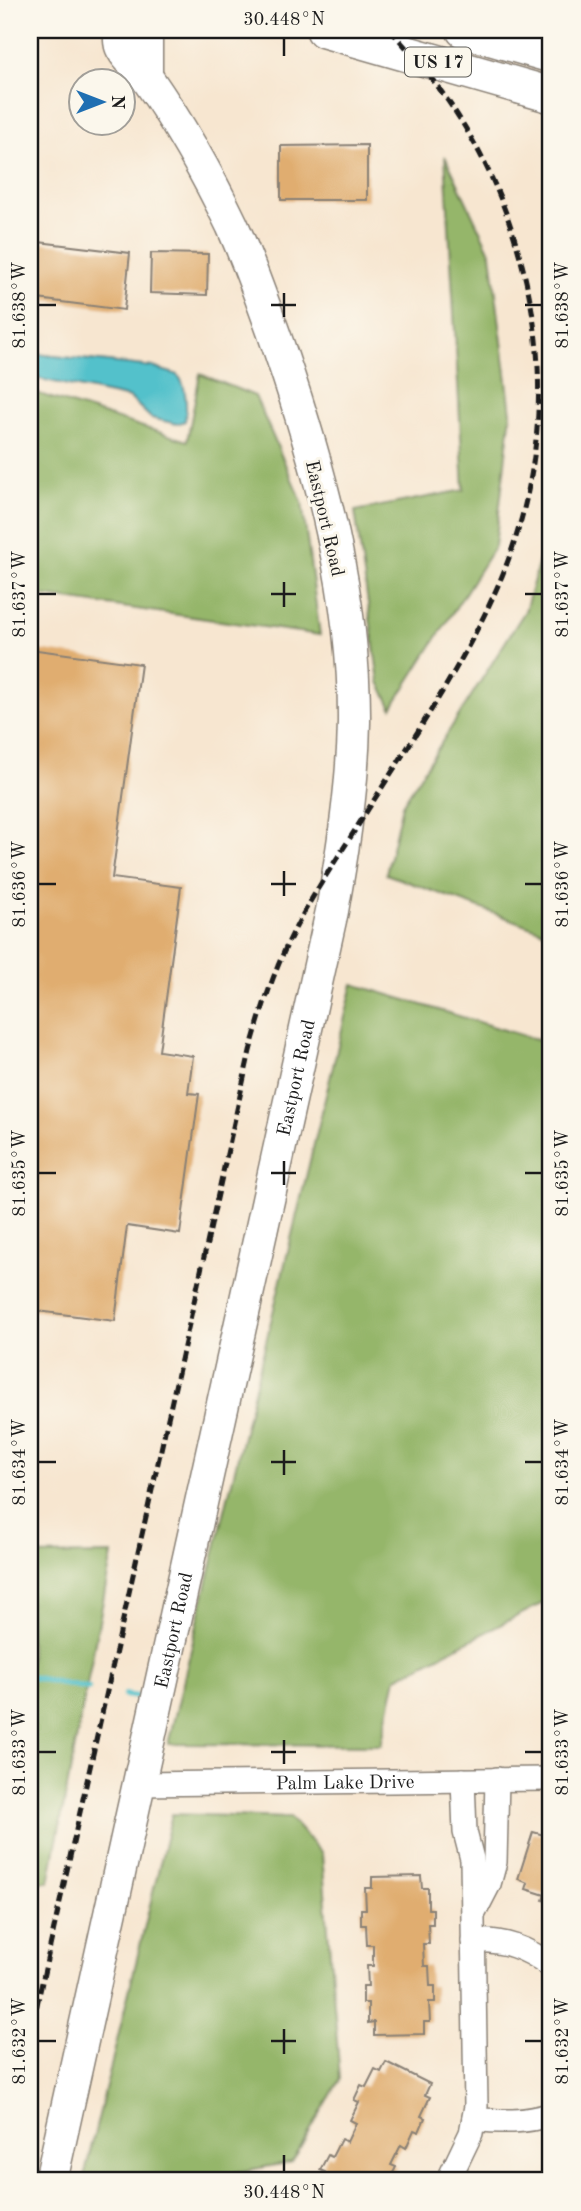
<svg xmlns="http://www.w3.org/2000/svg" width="581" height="2211" font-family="'Old Standard TT',serif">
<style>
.forest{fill:#95b66a;stroke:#586943;stroke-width:2}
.water{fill:#53c1cb;stroke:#386e74;stroke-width:2}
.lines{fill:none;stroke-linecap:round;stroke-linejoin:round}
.stream{stroke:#53c1cb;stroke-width:6}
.building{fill:#e0ad6f}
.street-casing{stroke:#8a8176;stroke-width:26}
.secondary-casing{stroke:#8a8176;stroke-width:35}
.primary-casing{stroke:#8a8176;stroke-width:38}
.street{stroke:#fff;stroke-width:23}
.secondary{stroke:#fff;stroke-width:32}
.primary{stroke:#fff;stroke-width:35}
.rail{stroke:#1c1c1c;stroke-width:5;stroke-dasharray:10 5;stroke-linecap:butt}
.ticks{fill:none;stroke:#1c1c1c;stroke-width:2.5}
.labels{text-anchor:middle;stroke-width:6;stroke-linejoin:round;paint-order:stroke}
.shield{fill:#fbf7ec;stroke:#5f5e5a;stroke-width:2}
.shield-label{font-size:18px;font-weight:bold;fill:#1c1c1c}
.street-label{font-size:19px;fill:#1c1c1c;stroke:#fbf7ec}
.neatline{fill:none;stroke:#1c1c1c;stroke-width:2.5}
.ticks-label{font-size:18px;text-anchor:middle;fill:#1c1c1c}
</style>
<rect width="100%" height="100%" fill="#fbf7ec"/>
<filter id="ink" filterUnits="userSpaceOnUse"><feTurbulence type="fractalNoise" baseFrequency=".0143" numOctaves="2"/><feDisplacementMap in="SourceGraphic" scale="14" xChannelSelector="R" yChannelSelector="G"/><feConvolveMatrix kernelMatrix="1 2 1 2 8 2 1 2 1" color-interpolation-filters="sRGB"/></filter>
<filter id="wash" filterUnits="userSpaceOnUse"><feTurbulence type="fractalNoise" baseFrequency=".00686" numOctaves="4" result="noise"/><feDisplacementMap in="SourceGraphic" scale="28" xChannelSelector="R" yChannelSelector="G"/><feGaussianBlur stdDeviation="1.57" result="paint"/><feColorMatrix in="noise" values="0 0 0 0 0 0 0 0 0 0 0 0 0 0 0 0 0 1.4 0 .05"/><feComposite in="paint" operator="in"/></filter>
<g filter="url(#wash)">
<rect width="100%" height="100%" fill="#f7e6d0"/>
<g class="forest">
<path d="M445 156 491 254 511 413 495 546 392 708 379 682 355 511 464 490Z"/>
<path d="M200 374 255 396 302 502 320 635 30 594V391L187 441Z"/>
<path d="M551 519V934L386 874 402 805 525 611Z"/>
<path d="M353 984 551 1044V1599L396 1678 381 1745 168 1744Z"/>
<path d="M112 1554 49 1882H30V1555Z"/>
<path d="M172 1814 290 1818 322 1854 340 2079 292 2162 189 2181H83Z"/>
</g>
<path class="water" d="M30 350 37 354 153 367C162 371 167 371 175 374 187 379 187 410 185 421L177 424 151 418 130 398 30 377Z"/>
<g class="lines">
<g class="stream">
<path d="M30 1677 88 1688"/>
<path d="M125 1695 138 1697"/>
</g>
</g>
<g id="blocks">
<g class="building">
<path d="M367 145V200H281V146Z"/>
<path d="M30 241 130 253 124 310 30 298Z"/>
<path d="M151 253 208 254 207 295 150 293Z"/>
<path d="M30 649 141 664 112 878 181 887 159 1051 193 1056 188 1093 199 1094 180 1234 127 1226 115 1321 30 1310Z"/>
<path d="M545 1830 551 1832V1903L543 1900 545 1895 526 1889 528 1883 518 1879 533 1832 544 1835Z"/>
<path d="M421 1876 422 1888H428V1909H433V1924H428L429 1944H423L424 1966H429L430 1986H435V2002H429L430 2022H424V2034L374 2035V2022L368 2023V2003H363V1986H368L367 1966H373V1945H367L366 1925H361V1909H366L365 1888H372V1877Z"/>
<path d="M386 2062 430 2084 425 2095 430 2097 421 2116 425 2118 419 2132 414 2130 406 2148 401 2145 391 2165 396 2167 389 2181H321L325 2172 320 2170 328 2155 332 2157 341 2139 347 2142 356 2123 350 2120 359 2102 354 2100 361 2085 366 2087 375 2069 381 2072Z"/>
</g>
</g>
</g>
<g filter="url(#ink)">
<use href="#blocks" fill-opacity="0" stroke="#8a8176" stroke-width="2"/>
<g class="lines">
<defs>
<g id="street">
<path id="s1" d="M139 1784 551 1779"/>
<path d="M474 1913 489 1884 495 1862 497 1779"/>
<path d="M473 1941C503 1939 527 1948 551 1966"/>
<path d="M474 2119C500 2122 526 2123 551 2114"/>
<path d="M448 2181 471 2133 476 2106 472 1859 465 1832 463 1780"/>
</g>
<g id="secondary">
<path d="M146 30V77"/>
<path id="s2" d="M51 2181 332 911C343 849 353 786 354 722 355 597 321 471 281 354 266 311 251 267 232 225 208 175 179 124 147 78 140 68 129 61 123 50 119 45 120 36 120 30"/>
</g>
<g id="primary">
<path d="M324 30 551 95"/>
<path d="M464 30 551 55"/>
</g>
</defs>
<use href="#street" class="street-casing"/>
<use href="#secondary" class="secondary-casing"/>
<use href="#primary" class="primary-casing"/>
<use href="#street" class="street"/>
<use href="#secondary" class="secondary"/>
<use href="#primary" class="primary"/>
<path class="rail" d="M30 2036 250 1051C259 1018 269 986 283 954 302 910 331 868 357 827 408 745 465 665 502 576 540 483 549 378 526 281 503 181 460 104 390 30"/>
</g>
</g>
<path class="ticks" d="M284 38V56M284 293V317M38 305H56M271 305H296M525 305H542M284 582V607M38 594H56M271 594H296M525 594H542M284 871V896M38 884H56M271 884H296M525 884H542M284 1161V1185M38 1173H56M271 1173H296M525 1173H542M284 1450V1475M38 1462H56M271 1462H296M525 1462H542M284 1740V1764M38 1752H56M271 1752H296M525 1752H542M284 2029V2054M38 2041H56M271 2041H296M525 2041H542M284 2155V2172"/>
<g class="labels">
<rect class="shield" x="405" y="47.5" width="66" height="29" rx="5"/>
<g class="shield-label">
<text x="438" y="68">US 17</text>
</g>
<g class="street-label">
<text transform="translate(326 518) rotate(77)" y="7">Eastport Road</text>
<text dy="7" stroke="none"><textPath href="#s2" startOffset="1130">Eastport Road</textPath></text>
<text dy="7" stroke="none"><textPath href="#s2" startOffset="564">Eastport Road</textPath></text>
<text dy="7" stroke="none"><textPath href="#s1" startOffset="206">Palm Lake Drive</textPath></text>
</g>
</g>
<rect width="581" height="2211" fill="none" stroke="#fbf7ec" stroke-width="77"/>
<g transform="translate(102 102) rotate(90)"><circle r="33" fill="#fbf7ec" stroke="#a29f99" stroke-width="2"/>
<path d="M0-5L12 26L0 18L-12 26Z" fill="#1f6fb2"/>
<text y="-10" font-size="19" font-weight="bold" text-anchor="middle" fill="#1c1c1c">N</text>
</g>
<rect x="38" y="38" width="504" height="2134" class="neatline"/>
<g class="ticks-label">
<text x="284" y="25">30.448°N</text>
<text transform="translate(19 305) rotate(-90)" y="6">81.638°W</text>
<text transform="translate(562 305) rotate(-90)" y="6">81.638°W</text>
<text transform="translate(19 594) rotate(-90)" y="6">81.637°W</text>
<text transform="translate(562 594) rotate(-90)" y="6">81.637°W</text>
<text transform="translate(19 884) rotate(-90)" y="6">81.636°W</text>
<text transform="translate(562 884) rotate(-90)" y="6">81.636°W</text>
<text transform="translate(562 1173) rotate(-90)" y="6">81.635°W</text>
<text transform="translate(19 1173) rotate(-90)" y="6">81.635°W</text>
<text transform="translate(19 1462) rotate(-90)" y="6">81.634°W</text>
<text transform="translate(562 1462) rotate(-90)" y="6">81.634°W</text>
<text transform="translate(562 1752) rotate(-90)" y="6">81.633°W</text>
<text transform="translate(19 1752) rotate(-90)" y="6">81.633°W</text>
<text transform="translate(19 2041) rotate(-90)" y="6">81.632°W</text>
<text transform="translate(562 2041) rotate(-90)" y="6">81.632°W</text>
<text x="284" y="2198">30.448°N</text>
</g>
</svg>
